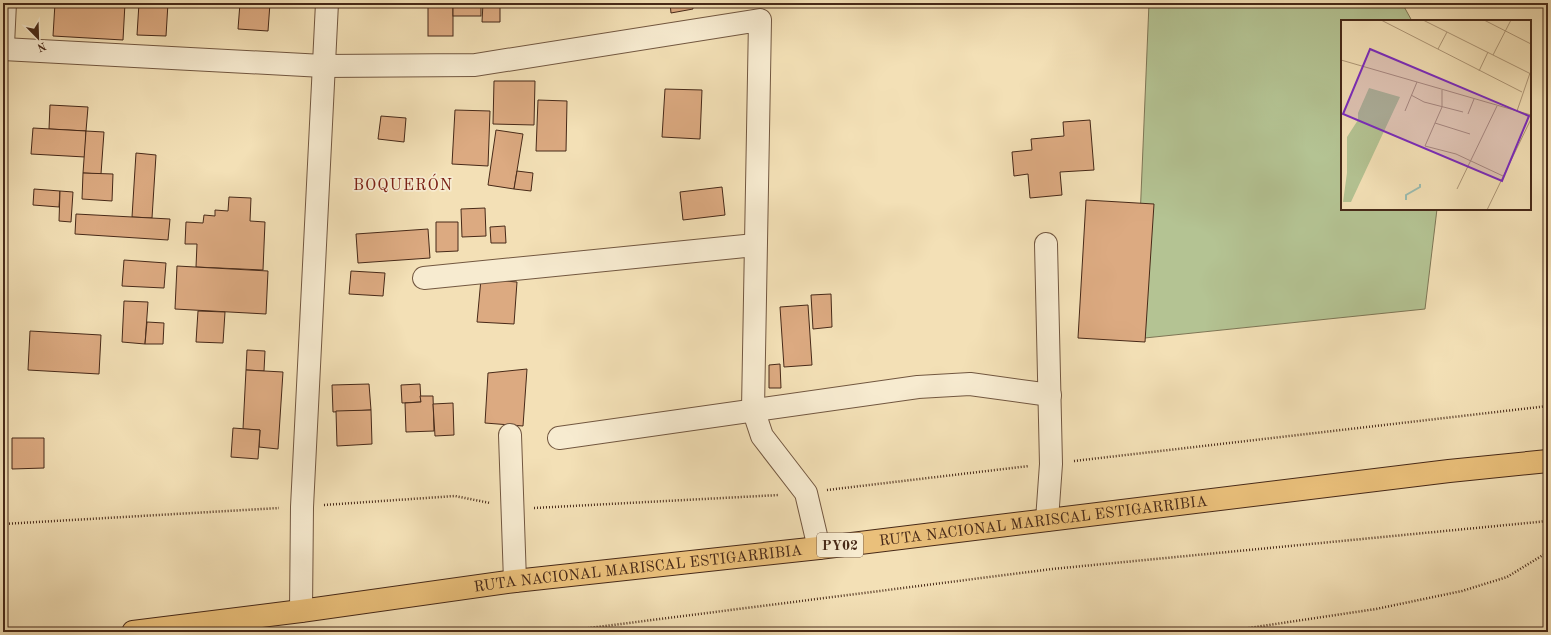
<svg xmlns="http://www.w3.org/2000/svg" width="1551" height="635" font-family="'Old Standard TT',serif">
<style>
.green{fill:#b4c393;stroke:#7e7656}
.building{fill:#dcaa81;stroke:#472918}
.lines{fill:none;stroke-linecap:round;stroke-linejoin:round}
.minor-casing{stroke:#725740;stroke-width:24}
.major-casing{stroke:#472918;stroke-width:24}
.path{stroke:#472918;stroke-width:2.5;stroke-dasharray:1 2;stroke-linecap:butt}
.minor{stroke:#f7ebd0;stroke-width:22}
.major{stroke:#eac07b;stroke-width:22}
.labels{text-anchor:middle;stroke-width:3.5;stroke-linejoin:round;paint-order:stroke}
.shield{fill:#f7ebd0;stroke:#7c634f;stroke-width:1}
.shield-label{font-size:14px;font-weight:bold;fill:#472918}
.street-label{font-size:15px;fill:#472918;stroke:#f7ebd0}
.neighbourhood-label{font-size:16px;letter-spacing:1px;fill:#7a1f14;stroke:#f7ebd0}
.inset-river{fill:none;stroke:#9bbdb2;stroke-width:2}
.inset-road{fill:none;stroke:#ae9777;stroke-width:1}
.view{fill:#7b2cbf;fill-opacity:0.15;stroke:#7b2cbf;stroke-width:2}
.inset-edge{fill:none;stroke:#472918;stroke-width:2}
</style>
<rect width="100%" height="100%" fill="#f3e0b6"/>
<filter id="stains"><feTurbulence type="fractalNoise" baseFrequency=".005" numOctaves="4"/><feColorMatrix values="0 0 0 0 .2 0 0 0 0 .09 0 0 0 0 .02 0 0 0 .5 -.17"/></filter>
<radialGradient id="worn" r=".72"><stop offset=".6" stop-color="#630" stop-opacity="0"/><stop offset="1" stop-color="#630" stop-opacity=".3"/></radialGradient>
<path class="green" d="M1149 3H1402L1412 21H1342V209H1437L1425 309 1135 339Z"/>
<g class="building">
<path d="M55 3H125L123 40 53 36Z"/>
<path d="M139 3H168L166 36 137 35Z"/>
<path d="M240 3H270L268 31 238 29Z"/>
<rect x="428" y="3" width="25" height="33"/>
<rect x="453" y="3" width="28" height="13"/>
<path d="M483 3H500V22H482Z"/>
<path d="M670 3H692L693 9 671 13Z"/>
<path d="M494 81H535L534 125 493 124Z"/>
<path d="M665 89 702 90 700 139 662 137Z"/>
<path d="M538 100 567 101 566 151H536Z"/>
<path d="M50 105 88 107 86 131 49 129Z"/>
<path d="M455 110 490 111 488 166 452 164Z"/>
<path d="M381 116 406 118 404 142 378 139Z"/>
<path d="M1090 120 1094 170 1060 172 1062 195 1030 198 1028 174 1014 176 1012 152 1032 150 1031 139 1064 136 1063 122Z"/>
<path d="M33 128 86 131 85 157 31 154Z"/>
<path d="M496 130 523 134 514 189 488 185Z"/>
<path d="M86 131 104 132 101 174 83 173Z"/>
<path d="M136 153 156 155 152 218 132 217Z"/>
<path d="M517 171 533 173 531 191 514 189Z"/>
<path d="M83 173 113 174 112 201 82 199Z"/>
<path d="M722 187 725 215 683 220 680 192Z"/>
<path d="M34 189 60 191 59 207 33 205Z"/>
<path d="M60 191 73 192 71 222 59 221Z"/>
<path d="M229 197 251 198 250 221 265 222 263 270 196 267 197 244H185L186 222 203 223 204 215 215 216V210L228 211Z"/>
<path d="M1086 200 1154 204 1145 342 1078 338Z"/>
<path d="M485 208 486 236 462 237 461 209Z"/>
<path d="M76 214 170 219 168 240 75 234Z"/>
<path d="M436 222H458V251L436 252Z"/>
<path d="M505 226 506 243H491L490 227Z"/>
<path d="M428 229 430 258 358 263 356 234Z"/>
<path d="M124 260 166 263 164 288 122 286Z"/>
<path d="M177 266 268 271 266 314 175 309Z"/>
<path d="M351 271 385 273 383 296 349 294Z"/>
<path d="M481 279 517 282 514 324 477 322Z"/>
<path d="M831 294 832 327 813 329 811 295Z"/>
<path d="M124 301 148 302 145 344 122 342Z"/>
<path d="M808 305 812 365 784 367 780 307Z"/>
<path d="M198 311 225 312 223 343 196 342Z"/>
<path d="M147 322 164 323 163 344H145Z"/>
<path d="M30 331 101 335 99 374 28 370Z"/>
<path d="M247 350 265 351 264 371 246 370Z"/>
<path d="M780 364 781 388H769V365Z"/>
<path d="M527 369 523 426 485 423 488 373Z"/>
<path d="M246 370 283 372 278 449 259 447 260 430 243 429Z"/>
<path d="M369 384 371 410 333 412 332 385Z"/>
<path d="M420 384 421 402 402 403 401 385Z"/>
<path d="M420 396H433L434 431 406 432 405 403 421 402Z"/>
<path d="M453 403 454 435 435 436 433 404Z"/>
<path d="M371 410 372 444 337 446 336 411Z"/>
<path d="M233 428 260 430 258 459 231 457Z"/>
<path d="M12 438H44V468L12 469Z"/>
</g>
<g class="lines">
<defs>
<g id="minor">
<path d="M3 45 5 3"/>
<path d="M3 49 323 66 475 65 760 20 753 409 762 436 806 493 819 548"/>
<path d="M1046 244 1051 464 1047 520"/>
<path d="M424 278 755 245"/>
<path d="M510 435 515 581"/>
<path d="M559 438 918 387 970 384 1050 395"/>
<path d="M301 611 302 507 327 3"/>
</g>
<g id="major">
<path id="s1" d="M133 632 301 611 515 581 819 548 1449 471 1548 461"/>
</g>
</defs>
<use href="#minor" class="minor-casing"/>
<use href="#major" class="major-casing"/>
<g class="path">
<path d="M1074 461 1548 406"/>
<path d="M827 490 1029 466"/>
<path d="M324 505 455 496 490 503"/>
<path d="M534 508 779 495"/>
<path d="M3 524 279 508"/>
<path d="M558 632 1052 569 1548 521"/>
<path d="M1222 632 1376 609 1462 591 1507 577 1548 552"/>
</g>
<use href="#minor" class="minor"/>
<use href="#major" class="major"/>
</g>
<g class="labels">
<rect class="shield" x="817" y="533" width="46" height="24" rx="3"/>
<g class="shield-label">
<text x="840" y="550">PY02</text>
</g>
<g class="street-label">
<text dy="5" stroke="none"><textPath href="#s1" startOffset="917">RUTA NACIONAL MARISCAL ESTIGARRIBIA</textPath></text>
<text dy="5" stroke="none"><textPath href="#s1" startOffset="509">RUTA NACIONAL MARISCAL ESTIGARRIBIA</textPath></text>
</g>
<g class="neighbourhood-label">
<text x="403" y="190">BOQUERÓN</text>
</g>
</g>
<g transform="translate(1341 20)">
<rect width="190" height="190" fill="#f3e0b6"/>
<path d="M28 68 59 77 10 182H2L6 153V117L17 100V93Z" fill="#b4c393"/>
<path class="inset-river" d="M65 180V175L79 167V164"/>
<path class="inset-road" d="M40 0 181 72M82 0 190 54M143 0 190 24M97 29 106 12M152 35 170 0M0 40 190 95M138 51 147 32M101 70V87L84 126 115 134 162 156M70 75 83 82 122 92M64 91 76 62M176 91 189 53M127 94 133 79M94 103 129 114M116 169 156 86M146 190 190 99"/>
<path class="view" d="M29 29 188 96 161 161 2 94Z"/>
<rect width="190" height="190" class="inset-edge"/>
</g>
<rect width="1551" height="635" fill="none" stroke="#f3e0b6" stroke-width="16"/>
<rect x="4" y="4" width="1543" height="627" fill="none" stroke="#472918" stroke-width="2"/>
<rect x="8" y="8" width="1535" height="619" fill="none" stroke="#472918"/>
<g transform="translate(38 38) rotate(157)" stroke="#f7ebd0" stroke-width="3" paint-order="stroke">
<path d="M0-3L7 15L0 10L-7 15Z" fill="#472918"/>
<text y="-6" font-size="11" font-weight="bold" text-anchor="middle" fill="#472918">N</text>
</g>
<rect width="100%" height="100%" filter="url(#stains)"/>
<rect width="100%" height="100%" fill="url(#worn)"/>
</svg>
